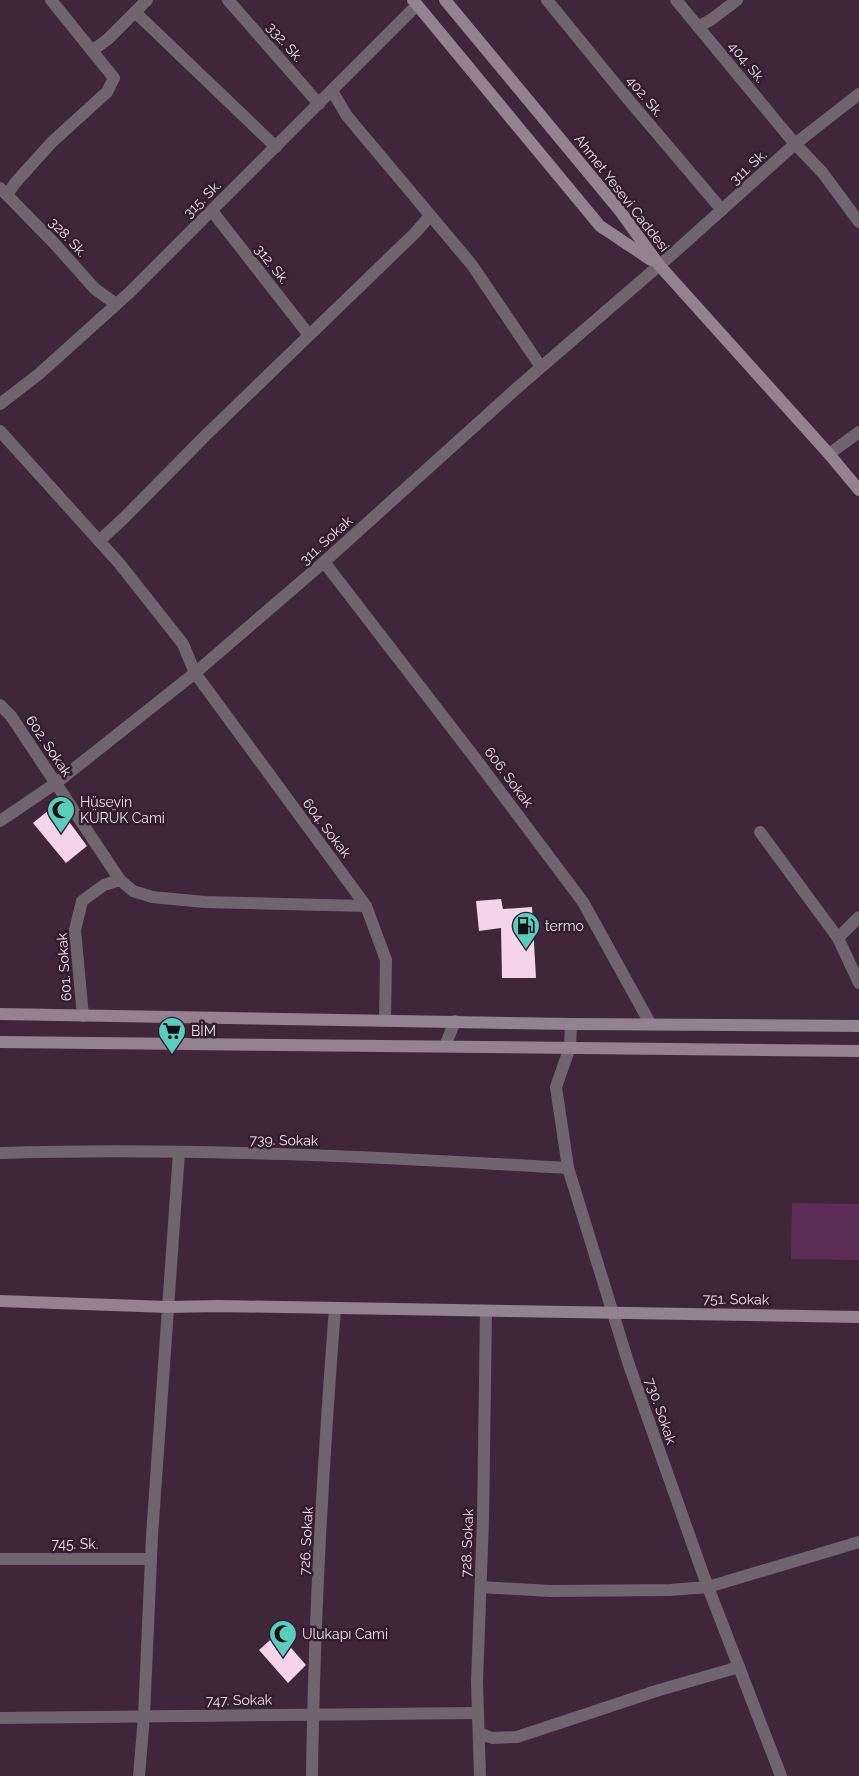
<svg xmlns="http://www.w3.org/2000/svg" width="859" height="1776" font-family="Raleway,sans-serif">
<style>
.green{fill:#5d2e55}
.building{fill:#f4d3ec}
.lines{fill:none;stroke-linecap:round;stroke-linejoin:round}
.street{stroke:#71646e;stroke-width:12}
.secondary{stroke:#968191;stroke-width:12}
.labels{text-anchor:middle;stroke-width:5;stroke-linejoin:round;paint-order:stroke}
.street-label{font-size:14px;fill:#f1e1ed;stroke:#351d30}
.poi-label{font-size:14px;fill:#f1e1ed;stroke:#351d30;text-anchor:start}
</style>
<rect width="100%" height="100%" fill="#3f263a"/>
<path class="green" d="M792 1203 859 1204V1260L791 1259Z"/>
<g class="building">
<path d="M56 804 87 846 66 863 33 823Z"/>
<path d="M501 899 503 909 532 907 536 978H502L501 928 479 931 476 901Z"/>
<path d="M278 1633 306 1665 288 1683 259 1650Z"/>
</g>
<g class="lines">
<g class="street">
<path d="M228 0 319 104"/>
<path d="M547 0 622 92 722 210"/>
<path d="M676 0 795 144 822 172 859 222"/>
<path d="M135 12 276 147"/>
<path d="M698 27 712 19 737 0"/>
<path d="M92 51 108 39 147 0"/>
<path d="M332 91 347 116 472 265 541 367"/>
<path d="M0 188 53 242 95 289 116 304"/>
<path d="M7 195 15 183 52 142 107 92 114 78 51 0"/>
<path d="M212 211 309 335"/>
<path d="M0 404 39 374 129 293 417 5"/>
<path d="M0 431 119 563 183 644 195 673 366 906 386 960 385 1020"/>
<path d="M829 454 859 432"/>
<path d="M99 541 124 518 205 436 415 233 430 216"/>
<path d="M324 562 478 762 583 902 650 1023"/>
<path d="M0 705 11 716 120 880 133 891 152 897 205 902 366 906"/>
<path d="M0 821 56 783 195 673 324 562 517 388 677 250 795 144 859 94"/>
<path d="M760 832 838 938 859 983"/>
<path d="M838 938 859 917"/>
<path d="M83 1016 75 930 82 901 104 885 120 880"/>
<path d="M571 1024 570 1047 556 1087 568 1168 629 1365 703 1574 781 1776"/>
<path d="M445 1046 455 1021"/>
<path d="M0 1153C189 1147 379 1157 568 1168"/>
<path d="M0 1559H151"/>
<path d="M481 1587 551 1591 670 1590 708 1587 859 1542"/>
<path d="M0 1718 478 1713"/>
<path d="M479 1733 492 1738 517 1737 656 1691 739 1667"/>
<path d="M139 1776 144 1716 152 1536 179 1152"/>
<path d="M312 1776C314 1620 323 1463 335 1308"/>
<path d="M480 1776 477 1682 483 1520 486 1311"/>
</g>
<g class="secondary">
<path d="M413 0 600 226 651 260"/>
<path d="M445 0 620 211 659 265 829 454 859 490"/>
<path d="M0 1014 571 1024 859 1026"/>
<path d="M0 1042 859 1051"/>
<path d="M0 1301 168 1307 218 1306 859 1317"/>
</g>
</g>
<defs>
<symbol id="mosque-pin" viewBox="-11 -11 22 30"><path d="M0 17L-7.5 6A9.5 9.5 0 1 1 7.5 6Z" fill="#59cebf" stroke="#351d30"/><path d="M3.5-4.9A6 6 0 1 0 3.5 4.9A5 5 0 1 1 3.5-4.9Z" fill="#111"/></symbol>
<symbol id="fuel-pin" viewBox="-11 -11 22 30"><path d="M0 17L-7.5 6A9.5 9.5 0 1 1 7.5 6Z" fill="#59cebf" stroke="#351d30"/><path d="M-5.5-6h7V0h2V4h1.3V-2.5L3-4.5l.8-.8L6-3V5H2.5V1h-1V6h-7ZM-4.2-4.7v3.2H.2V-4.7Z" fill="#111"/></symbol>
<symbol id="supermarket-pin" viewBox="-11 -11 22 30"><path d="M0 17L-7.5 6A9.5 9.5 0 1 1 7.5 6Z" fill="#59cebf" stroke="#351d30"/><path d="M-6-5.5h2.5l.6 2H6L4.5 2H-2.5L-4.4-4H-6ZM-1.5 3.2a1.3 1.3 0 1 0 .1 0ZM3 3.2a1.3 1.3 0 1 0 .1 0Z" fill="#111"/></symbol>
</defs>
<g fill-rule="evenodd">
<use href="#mosque-pin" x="45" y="794" width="32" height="43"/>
<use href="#fuel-pin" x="510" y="910" width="32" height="43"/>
<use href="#supermarket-pin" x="156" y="1015" width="32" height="43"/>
<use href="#mosque-pin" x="267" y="1618" width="32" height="43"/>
</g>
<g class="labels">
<g class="street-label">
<text transform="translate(285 42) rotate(49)" y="5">332. Sk.</text>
<text transform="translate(747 62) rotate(50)" y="5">404. Sk.</text>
<text transform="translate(645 96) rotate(50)" y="5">402. Sk.</text>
<text transform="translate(748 167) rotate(-42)" y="5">311. Sk.</text>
<text transform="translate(622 193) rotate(52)" y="5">Ahmet Yesevi Caddesi</text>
<text transform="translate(202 199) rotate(-45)" y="5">315. Sk.</text>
<text transform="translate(68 237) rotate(47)" y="5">328. Sk.</text>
<text transform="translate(272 264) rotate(52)" y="5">312. Sk.</text>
<text transform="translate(326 540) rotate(-42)" y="5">311. Sokak</text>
<text transform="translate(49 746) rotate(56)" y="5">602. Sokak</text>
<text transform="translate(509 777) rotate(53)" y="5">606. Sokak</text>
<text transform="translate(327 828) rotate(53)" y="5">604. Sokak</text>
<text transform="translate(64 967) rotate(-94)" y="5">601. Sokak</text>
<text transform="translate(284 1140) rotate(1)" y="5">739. Sokak</text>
<text transform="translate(736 1299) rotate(1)" y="5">751. Sokak</text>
<text transform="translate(661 1411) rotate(71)" y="5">730. Sokak</text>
<text transform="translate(306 1541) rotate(-87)" y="5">726. Sokak</text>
<text transform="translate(467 1543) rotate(-88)" y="5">728. Sokak</text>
<text x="75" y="1549">745. Sk.</text>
<text transform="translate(239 1700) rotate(-1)" y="5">747. Sokak</text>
</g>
<g class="poi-label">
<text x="80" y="807">Hüseyin<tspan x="80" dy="16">KÜRÜK Cami</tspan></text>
<text x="545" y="931">termo</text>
<text x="191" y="1036">BİM</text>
<text x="302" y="1639">Ulukapı Cami</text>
</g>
</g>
</svg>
